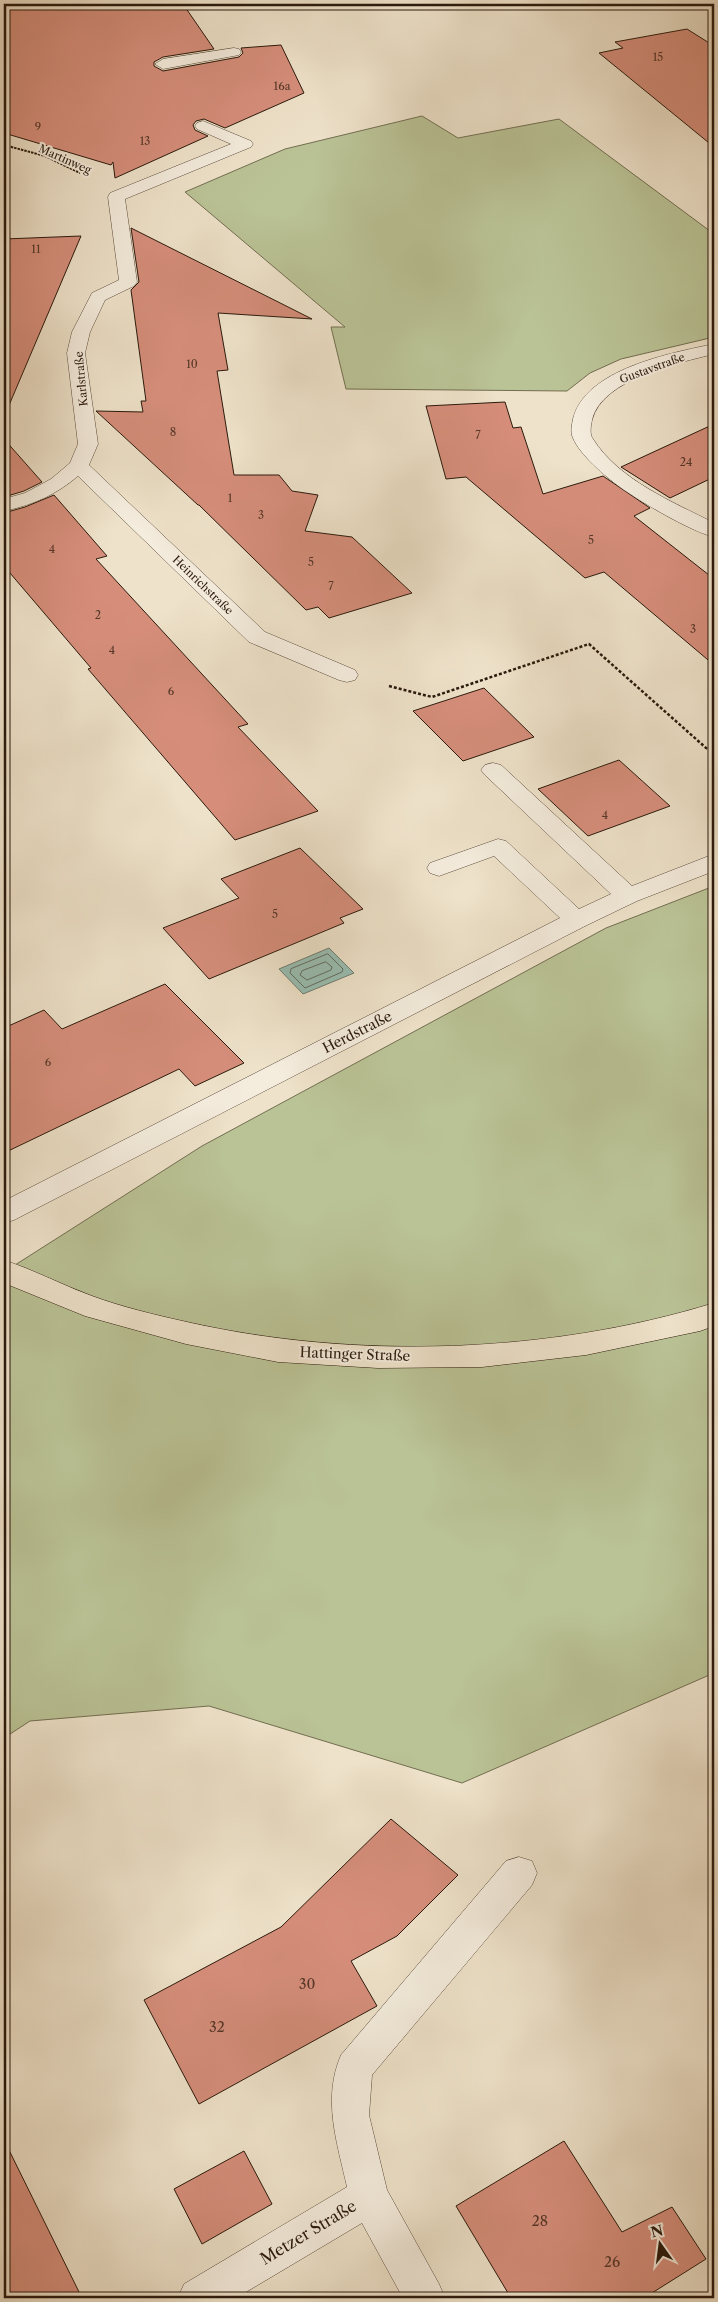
<svg xmlns="http://www.w3.org/2000/svg" width="718" height="2302" font-family="'Libre Caslon Text',serif">
<style>
.green{fill:#bac396;stroke:#726e51}
.water{fill:#99beb3;stroke:#6d7c70}
.lines{fill:none;stroke-linecap:round;stroke-linejoin:round}
.shore{stroke:#626c60;stroke-width:1}
.building{fill:#d68e7b;stroke:#2a190c}
.minor-casing{stroke:#5b4b3c;stroke-width:1}
.major-casing{stroke:#2a190c;stroke-width:1}
.path-far1{stroke:#2a190c;stroke-width:2;stroke-dasharray:2.5 1;stroke-linecap:butt}
.path{stroke:#2a190c;stroke-width:2.5;stroke-dasharray:3 2;stroke-linecap:butt}
.minor{fill:#f4ecdd;fill-rule:evenodd}
.major{fill:#eee2ca;fill-rule:evenodd}
.labels{text-anchor:middle;stroke-width:4;stroke-linejoin:round;paint-order:stroke}
.number-label{font-size:11px;fill:#553628}
.far-street-label{font-size:11px;fill:#2a190c;stroke:#f4ecdd}
.street-label{font-size:14px;fill:#2a190c;stroke:#f4ecdd}
.near-number-label{font-size:14px;fill:#553628}
.near-street-label{font-size:16px;fill:#2a190c;stroke:#f4ecdd}
</style>
<rect width="100%" height="100%" fill="#eee2ca"/>
<filter id="stains"><feTurbulence type="fractalNoise" baseFrequency=".004" numOctaves="4"/><feColorMatrix values="0 0 0 0 .2 0 0 0 0 .09 0 0 0 0 .02 0 0 0 .5 -.17"/></filter>
<radialGradient id="worn" r=".72"><stop offset=".6" stop-color="#630" stop-opacity="0"/><stop offset="1" stop-color="#630" stop-opacity=".3"/></radialGradient>
<g class="green">
<path d="M422 116 458 138 559 119 714 234V337L621 359 590 373 567 391 346 389 331 327H345L185 192 285 149Z"/>
<path d="M714 886V1673L462 1783 209 1706 30 1721 4 1738V1272L202 1146 606 928Z"/>
</g>
<path class="water" d="M329 948 354 973 303 994 279 969Z"/>
<g class="lines">
<g class="shore">
<path d="M328 954 343 969 342 972 305 988 290 973 291 969Z"/>
<path d="M326 962 332 967 331 970 307 980 300 975 302 971Z"/>
</g>
</g>
<g class="building">
<path d="M4 4H183L214 49 163 57 154 62V66L163 71 239 57 243 53 241 48 281 45 304 93 225 128 204 119 196 121 193 125 195 130 208 136 115 178 113 162 111 165 4 133Z"/>
<path d="M687 29 714 46V147L599 53 623 48 615 42Z"/>
<path d="M131 228 312 319 218 313 228 370 217 371 234 475H279L292 491 318 495 305 531 352 537 412 593 329 618 318 607 306 610 199 505H198L96 411 143 412 141 401H146L131 290 139 282Z"/>
<path d="M81 236 4 417V239Z"/>
<path d="M505 402 513 428 521 427 543 494 603 476 650 508 634 516 714 579V665L604 572 585 578 466 477 446 479 426 406Z"/>
<path d="M714 424V477L670 498 621 467Z"/>
<path d="M4 439 42 482 24 491 4 497Z"/>
<path d="M54 495 107 556 96 559 248 724 238 727 318 811 235 840 88 669 91 668 4 566V513L25 507Z"/>
<path d="M484 688 534 737 463 761 413 711Z"/>
<path d="M619 760 670 806 588 836 538 789Z"/>
<path d="M300 848 363 909 340 918 344 923 209 979 163 928 239 898 221 879Z"/>
<path d="M165 984 244 1063 195 1086 179 1069 4 1153V1028L44 1010 62 1029Z"/>
<path d="M391 1819 458 1875 397 1936 351 1961 377 2006 199 2104 144 2000 281 1927Z"/>
<path d="M4 2140 82 2298H4Z"/>
<path d="M564 2141 622 2232 672 2207 706 2259 644 2298H511L456 2206Z"/>
<path d="M244 2151 272 2204 202 2244 174 2189Z"/>
</g>
<g class="lines">
<defs>
<g id="minor">
<path d="M234 48 239 49 241 52 239 55 163 69 155 64 163 59Z"/>
<path d="M203 121 251 141 253 144 251 147 125 199 137 282 134 286 105 300 90 332 85 353 98 444 89 465 265 632 355 670 358 675 355 680 347 682 339 680 249 642 78 476C56 495 32 505 4 511V499L25 493 51 479 70 463 78 444 67 353 72 332 92 293 119 280 108 197 110 193 231 144 197 129 195 126 197 123Z"/>
<path d="M714 344V354C678 363 602 379 592 420 591 426 589 434 593 439 619 480 673 502 714 523V537C690 531 641 502 620 487 605 476 580 455 573 438 570 432 572 425 573 419 585 369 671 353 714 344Z"/>
<path d="M493 763 501 765 632 886 714 854V871L637 901 585 926 14 1220 4 1223V1201L560 918 494 856 439 876 430 873 427 868 430 863 498 839 506 841 579 909 611 894 485 775 481 770 485 765Z"/>
<path d="M519 1857 532 1861 537 1873 532 1885 372 2075 369 2115 387 2190 439 2284 445 2298H403L362 2223 236 2298H178L184 2284 347 2187C337 2142 322 2099 341 2055L506 1861Z"/>
</g>
<path id="major" d="M4 1260C34 1270 62 1285 92 1296 122 1307 155 1315 187 1322 355 1360 549 1354 714 1303V1326L700 1331 586 1355 482 1367 378 1368 278 1362 186 1344 85 1316 4 1283Z"/>
</defs>
<use href="#minor" class="minor-casing"/>
<use href="#major" class="major-casing"/>
<path class="path-far1" d="M4 145 45 156 80 173"/>
<path class="path" d="M389 686 432 697 589 644 714 755"/>
<use href="#minor" class="minor"/>
<use href="#major" class="major"/>
</g>
<g class="labels">
<g class="number-label">
<text x="658" y="61">15</text>
<text x="282" y="90">16a</text>
<text x="38" y="131">9</text>
<text x="145" y="145">13</text>
<text x="36" y="253">11</text>
<text x="192" y="368">10</text>
<text x="173" y="436">8</text>
<text x="478" y="439">7</text>
<text x="686" y="466">24</text>
<text x="230" y="502">1</text>
<text x="261" y="519">3</text>
<text x="591" y="544">5</text>
<text x="52" y="553">4</text>
<text x="311" y="566">5</text>
<text x="331" y="590">7</text>
<text x="98" y="619">2</text>
<text x="693" y="633">3</text>
<text x="112" y="654">4</text>
<text x="171" y="695">6</text>
<text x="605" y="819">4</text>
<text x="275" y="918">5</text>
<text x="48" y="1066">6</text>
</g>
<g class="far-street-label">
<text transform="translate(65 159) rotate(24)" y="4">Martinweg</text>
<text transform="translate(652 368) rotate(-20)" y="4">Gustavstraße</text>
<text transform="translate(81 379) rotate(-95)" y="4">Karlstraße</text>
<text transform="translate(203 585) rotate(44)" y="4">Heinrichstraße</text>
</g>
<g class="street-label">
<text transform="translate(357 1032) rotate(-27)" y="5">Herdstraße</text>
<text transform="translate(355 1354) rotate(2)" y="5">Hattinger Straße</text>
</g>
<g class="near-number-label">
<text x="307" y="1989">30</text>
<text x="217" y="2032">32</text>
<text x="540" y="2226">28</text>
<text x="612" y="2267">26</text>
</g>
<g class="near-street-label">
<text transform="translate(308 2232) rotate(-31)" y="6">Metzer Straße</text>
</g>
</g>
<rect width="718" height="2302" fill="none" stroke="#eee2ca" stroke-width="20"/>
<rect x="5" y="5" width="708" height="2292" fill="none" stroke="#2a190c" stroke-width="2.5"/>
<rect x="10" y="10" width="698" height="2282" fill="none" stroke="#2a190c"/>
<g transform="translate(660 2244) rotate(346)" stroke="#f4ecdd" stroke-width="4" paint-order="stroke">
<path d="M0-4L9 19L0 12L-9 19Z" fill="#2a190c"/>
<text y="-8" font-size="14" font-weight="bold" text-anchor="middle" fill="#2a190c">N</text>
</g>
<rect width="100%" height="100%" filter="url(#stains)"/>
<rect width="100%" height="100%" fill="url(#worn)"/>
</svg>
